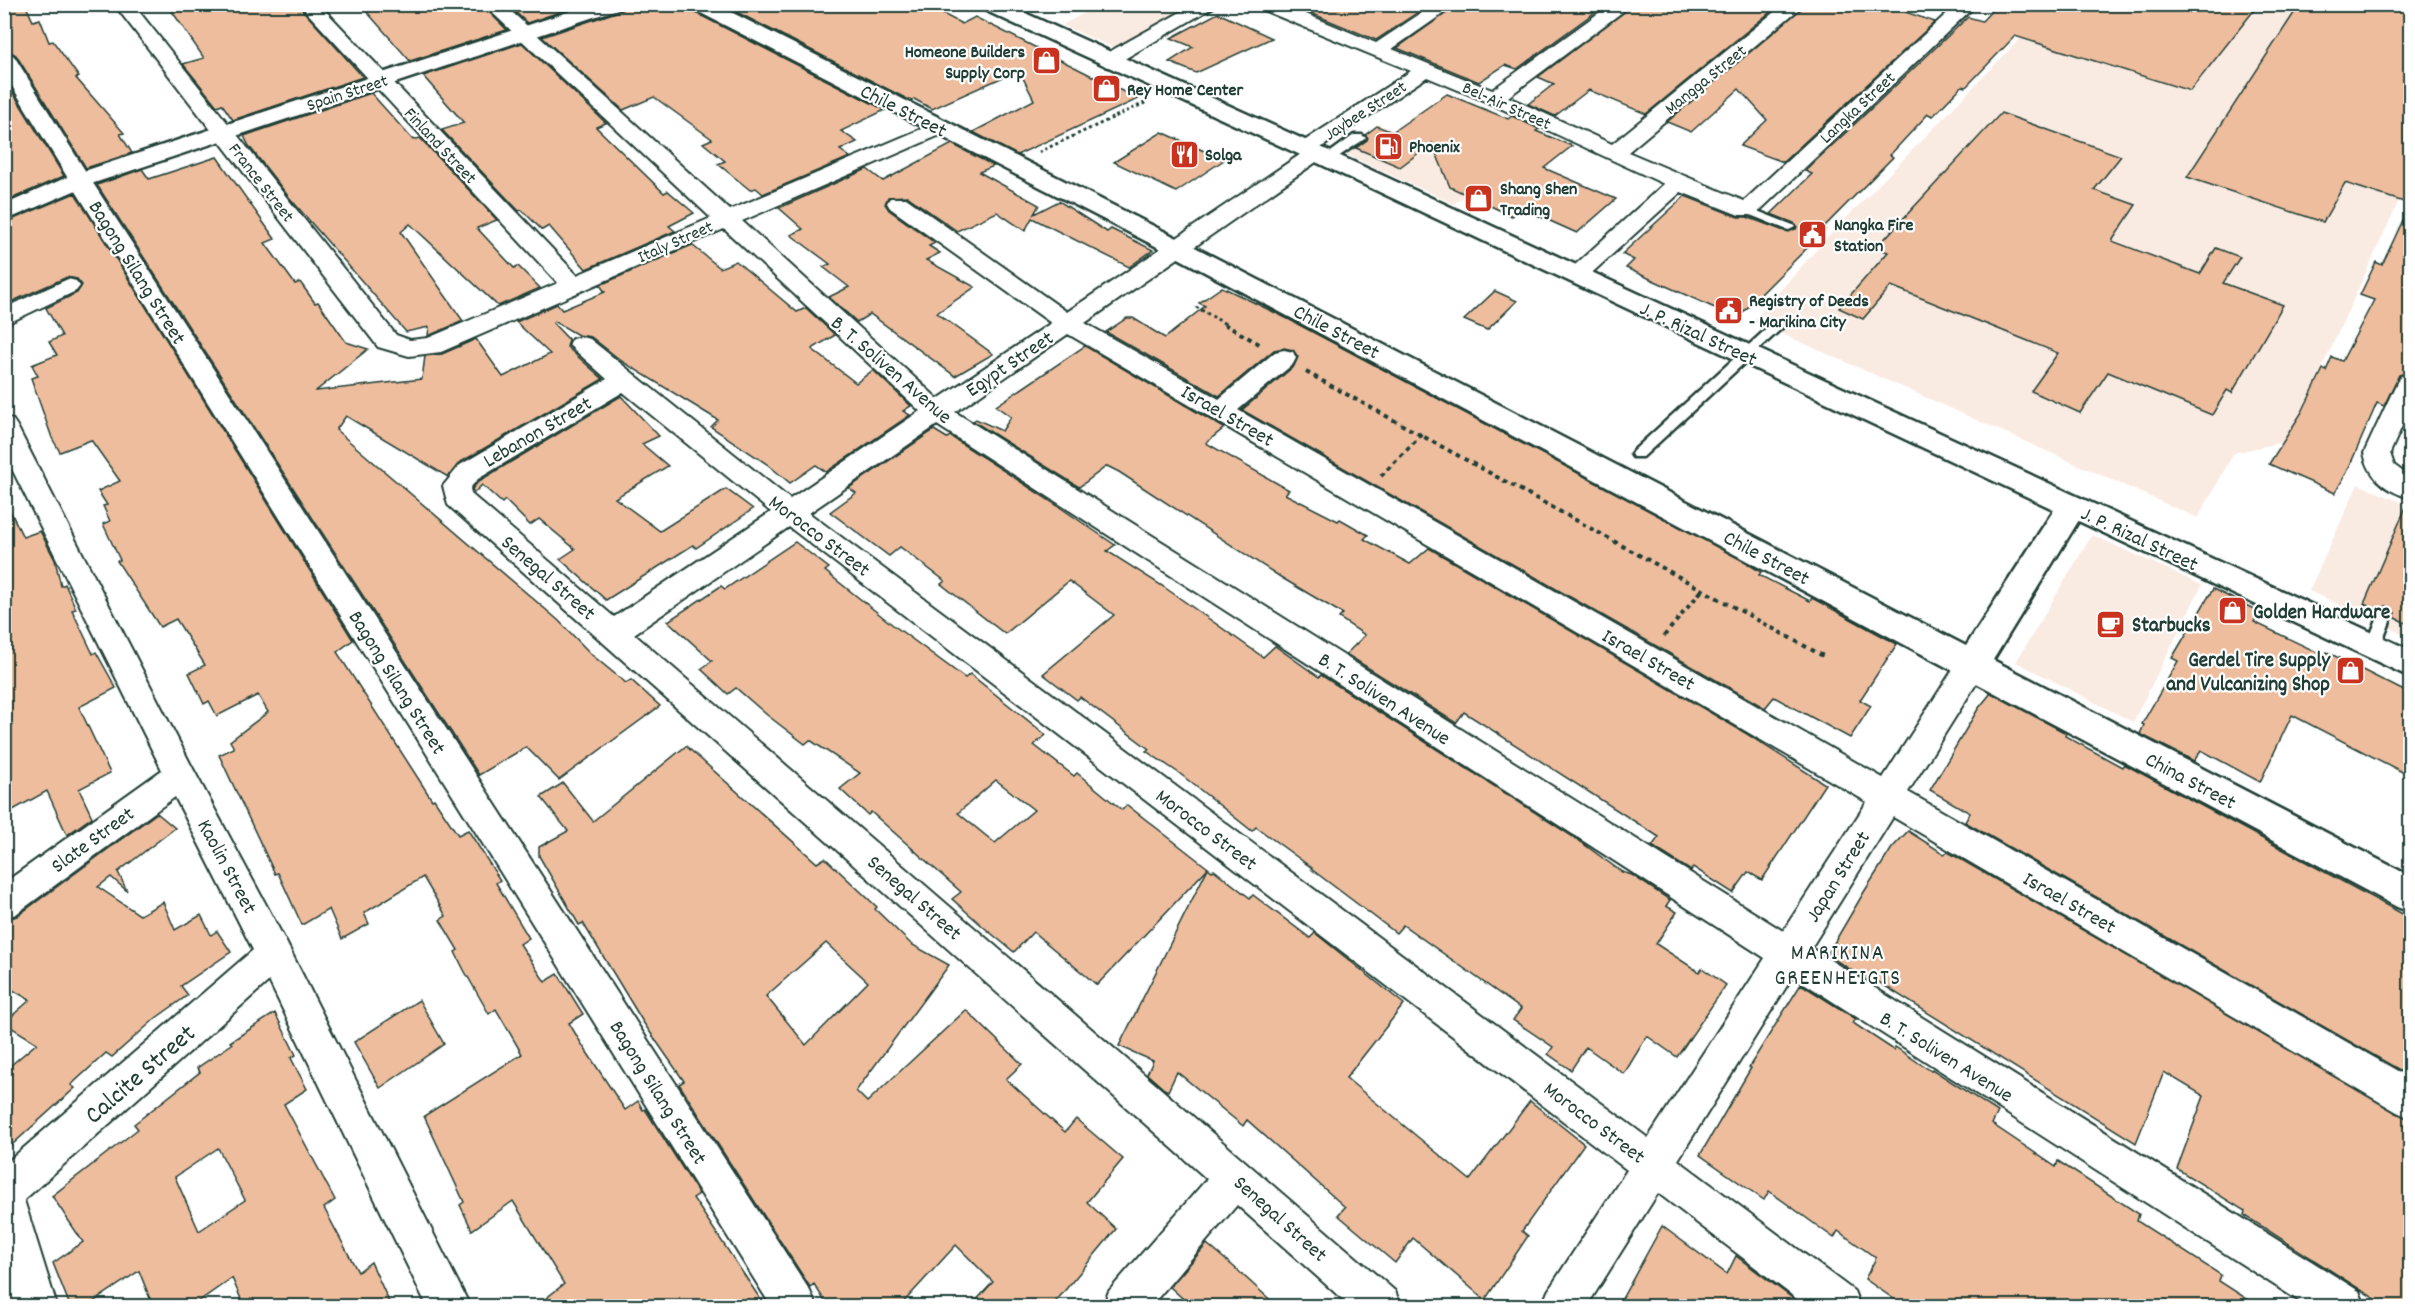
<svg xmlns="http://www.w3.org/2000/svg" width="2415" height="1311" font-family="Dekko,sans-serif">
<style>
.built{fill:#faebe2}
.building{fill:#eebd9e;stroke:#1f3d34;stroke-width:1.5;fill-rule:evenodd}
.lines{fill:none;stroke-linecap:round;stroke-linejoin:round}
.service-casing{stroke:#1f3d34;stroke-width:5}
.minor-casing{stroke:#1f3d34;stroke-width:4}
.tertiary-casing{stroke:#1f3d34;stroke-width:5}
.primary-casing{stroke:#1f3d34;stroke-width:5}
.path-far1{stroke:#1f3d34;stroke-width:3;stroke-dasharray:3 3;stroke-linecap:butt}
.path{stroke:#1f3d34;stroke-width:4;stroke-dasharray:4.5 4.5;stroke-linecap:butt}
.service{fill:#fff;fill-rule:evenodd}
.minor{fill:#fff;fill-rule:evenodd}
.tertiary{fill:#fff;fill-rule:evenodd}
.primary{fill:#fff;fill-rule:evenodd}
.labels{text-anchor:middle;stroke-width:4.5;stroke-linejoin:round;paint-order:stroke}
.far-poi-label{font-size:18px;font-weight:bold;fill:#1f3d34;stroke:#fff;text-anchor:start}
.far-street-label{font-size:18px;fill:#1f3d34;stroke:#fff}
.street-label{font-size:21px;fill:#1f3d34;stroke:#fff}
.poi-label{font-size:21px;font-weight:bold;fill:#1f3d34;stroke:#fff;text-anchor:start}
.neighbourhood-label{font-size:22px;letter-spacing:1.5px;fill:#1f3d34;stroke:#fff}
.near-street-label{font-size:26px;fill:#1f3d34;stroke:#fff}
</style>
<rect width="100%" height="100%" fill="#fff"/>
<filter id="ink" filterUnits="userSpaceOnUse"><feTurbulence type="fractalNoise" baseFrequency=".0167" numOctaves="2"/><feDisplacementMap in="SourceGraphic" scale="12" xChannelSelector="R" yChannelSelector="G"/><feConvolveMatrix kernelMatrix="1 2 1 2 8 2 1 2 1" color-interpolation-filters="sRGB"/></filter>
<g filter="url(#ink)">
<g class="built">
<path d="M1099 5H1194L1116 49 1062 25Z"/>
<path d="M2053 5H2410V177L2288 441 2234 453 2198 518 1753 321 1826 239Z"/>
<path d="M1378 124 1436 148 1495 172 1454 204 1341 152Z"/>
<path d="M2358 484 2410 506V637L2309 591Z"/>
<path d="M2092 535 2202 585 2133 722 2016 662Z"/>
</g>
<g class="building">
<path d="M4 4H25L33 21 40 19 49 42 53 41 79 77 76 78 124 133 120 134 132 153 86 168 16 55 4 48Z"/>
<path d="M167 4H297L363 77 233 120 222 104 217 106 183 64 204 58Z"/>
<path d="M360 4H481L507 30 410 61Z"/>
<path d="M507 4H583L527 23Z"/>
<path d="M626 4H686L690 10 885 110 841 131 857 142 840 150 850 157 763 194 756 188 750 190 718 164 725 161 703 143 712 139 654 97 623 110 542 37 622 10Z"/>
<path d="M721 4H924L962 24 975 17 1138 99 1017 155 973 132 1034 100 1019 70 932 109 914 99 911 101Z"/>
<path d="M1289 4H1430L1376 40Z"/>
<path d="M1459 4H1606L1517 69 1505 65 1479 82 1397 48Z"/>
<path d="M1635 4H1780L1646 114 1589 90 1555 116 1528 104 1554 84 1538 77Z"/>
<path d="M1807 4H1882L1935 22 1783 162 1740 146 1767 120 1739 89 1691 132 1667 122Z"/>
<path d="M1998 4H2259L2190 91 2015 36 1966 87 1962 86 1933 116 1928 114 1890 155 1893 157 1822 229 1825 230 1737 318 1626 268 1634 260 1622 254 1685 196 1738 217H1747L1784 231 1796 229 1794 223 1771 214 1812 174 1805 171 1968 17 1982 21Z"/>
<path d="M2300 4H2410V204L2345 183 2323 222 2187 177Z"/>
<path d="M1218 13 1272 38 1196 73 1169 62 1193 47 1171 38Z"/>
<path d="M522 43 606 123 596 127 664 193 668 191 694 213 669 226 675 231 586 269 549 226 542 230 522 210 519 211 442 130 464 123 423 76Z"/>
<path d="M4 78 64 176 4 202Z"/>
<path d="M371 93 413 140 420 138 497 220 477 228 514 268 518 266 540 288 498 306 410 224 401 232 463 321 428 336 429 327 406 332 288 196 249 146 244 136Z"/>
<path d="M1447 94 1508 119 1512 116 1539 129 1536 131 1572 146 1544 168 1616 199 1577 233 1521 208 1512 216 1450 187 1432 143 1400 167 1356 148 1367 140 1365 135 1377 126 1392 132Z"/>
<path d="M2001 113 2121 156 2094 190 2136 205 2112 241 2200 274 2216 248 2240 257 2223 283 2283 305 2232 393 2227 390 2212 415 2108 372 2080 413 2031 391 2058 353 1891 286 1863 319 1839 308 1888 252 1876 248Z"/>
<path d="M1162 132 1224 160 1176 192 1114 162Z"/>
<path d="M952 144 994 166 979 172 1039 205 1034 214 1059 201 1107 232 1111 229 1153 250 1129 267 1032 218 1025 231 997 212 957 231 907 196 888 197 885 204 889 210 935 243 929 246 940 253 926 260 975 287 937 313 993 354 955 376 870 314 857 322 829 297 849 287 823 267 830 264 791 235 803 229 779 208 867 169 883 181Z"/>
<path d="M217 157 275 239 265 243 295 284 300 282 315 303 318 302 346 342 368 349 316 391 422 379 425 356 442 354 476 339 503 377 550 354 516 322 557 304 562 310 605 292 600 285 692 245 720 268 736 261 797 312 806 308 835 335 812 349 856 383 873 370 911 406 903 411 910 415 826 472 816 465 790 483 767 464 711 427 718 420 623 362 591 337 578 335 554 321 553 323 569 340 567 347 603 379 459 463 448 477 346 416 336 430 558 620 592 655 626 683 631 680 660 706 559 780 526 747 479 775 97 185 142 169 149 179Z"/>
<path d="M75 193 353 640 337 652 432 800 434 799 458 835 468 830 500 880 496 883 529 938 520 944 545 982 558 974 583 1014 569 1023 581 1043 625 1110 638 1101 643 1110 645 1109 699 1194 693 1198 765 1306H536L564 1284 513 1201 472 1230 460 1205 464 1202 424 1116 522 1054 496 1009 489 1014 464 970 455 952 458 950 440 920 446 916 423 877 364 913 369 924 342 939 329 909 302 925 278 873 275 874 219 755 234 748 230 741 268 712 258 695 217 716 209 701 204 704 189 673 205 665 176 619 160 627 117 561 120 560 103 524 110 521 103 506 107 505 98 491 120 481 91 440 60 452 52 438 31 378 38 376 32 365 57 355 49 342 62 336 46 308 77 293 82 285 77 279 67 277 4 305V223Z"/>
<path d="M2410 205V372L2399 375 2384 406 2377 403 2347 472 2335 493 2269 464 2302 412 2323 369 2326 371 2332 357 2342 361 2374 300 2360 295 2376 262 2382 265Z"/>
<path d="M1222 287 1290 320 1740 559 1761 572 1759 575 1810 601 1812 598 1897 644 1860 700 1871 706 1850 738 1774 697 1765 708 1242 410 1294 366 1298 357 1293 350 1284 348 1274 350 1219 396 1106 332 1127 318H1133L1165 338 1205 306 1199 303Z"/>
<path d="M1495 291 1517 301 1487 330 1464 320Z"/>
<path d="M1085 346 1224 428 1206 443 1289 490 1285 494 1338 521 1340 519 1368 535 1364 539 1410 564 1429 548 1747 734 1825 784 1762 880 1748 872 1733 893 1693 867 1691 871 1652 846 1659 837 1464 712 1456 723 1346 654 1365 635 1339 618 1343 614 1282 578 1119 472 1107 466 1079 487 973 421 976 419 1002 431 1011 417 996 406Z"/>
<path d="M621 396 659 436 642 444 668 466 615 498 660 531 726 489 753 509 696 548 693 545 606 600 560 559 575 549 539 519 530 525 505 500 502 503 482 485 474 493 472 489 479 481Z"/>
<path d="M934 430 947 438 950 436 1058 506 1115 545 1107 551 1164 587 1263 657 1275 646 1319 677 1321 675 1578 840 1622 872 1632 875 1670 900 1666 906 1677 912 1656 944 1699 972 1702 968 1726 985 1677 1057 1647 1036 1624 1074 1586 1047 1571 1070 1548 1054 1553 1047 1513 1020 1521 1009 1403 925 1396 933 1311 869 1312 868 1256 827 1252 831 1179 773 1146 751 1149 749 1080 697 1077 700 1043 674 1114 615 1069 581 1005 634 941 584 945 581 900 547 889 556 830 512 856 493 849 488Z"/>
<path d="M4 498 23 537 40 531 55 560 61 586 65 584 76 609 72 610 93 654 96 652 116 688 79 707 110 773 79 789 92 817 67 835 47 791 4 815Z"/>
<path d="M2409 500H2410V625L2394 617 2395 613 2387 606 2379 611 2364 604Z"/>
<path d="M795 542 829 568 825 571 893 625 965 678 970 674 1046 735 1034 745 1074 776 1077 773 1122 810 1127 805 1208 868 1097 985 1033 932 1014 952 987 930 952 899 961 892 871 812 868 815 840 789 860 773 810 740 805 744 767 715 736 688 728 694 701 669 712 661 668 621 721 586 725 589ZM996 780 1034 810 995 843 958 813Z"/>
<path d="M2213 589 2260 612 2254 622 2325 656 2327 652 2410 694V776L2292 715 2260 782 2201 750 2194 761 2140 734 2144 725 2142 724 2178 661 2172 658Z"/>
<path d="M1991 693 2066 733 2065 736 2122 767 2124 764 2410 918V1076L1965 822 1970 813 1930 790 1978 709Z"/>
<path d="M686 746 817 863 825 858 877 907 875 909 911 944 949 965 856 1091 867 1102 966 1010 1022 1064 1006 1079 1065 1132 1076 1119 1123 1159 1087 1202 1116 1229 1052 1306H971L993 1282 956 1245 900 1306H828L814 1284 810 1287 679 1084 684 1081 643 1022 583 923 579 925 539 856V847L568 831 541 797 563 783 593 821ZM826 943 868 982 806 1045 766 996Z"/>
<path d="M157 813 175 828 118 872 127 891 111 877 98 887 140 915 163 902 175 930 201 915 211 935 217 931 231 952 181 986 188 995 156 1018 112 1057 106 1053 71 1085 75 1088 4 1152V1071L37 1043 4 1023 30 1000 4 985V920L17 916Z"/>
<path d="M1908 831 1944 854 1948 852 2410 1120V1306H2386L2244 1215 2245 1211 2177 1169 2204 1096 2164 1072 2136 1143 1877 981 1875 985 1827 955 1864 892 1892 848Z"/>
<path d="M1208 868 1212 871 1214 870 1250 898 1253 895 1310 938 1315 933 1404 1004 1346 1078 1470 1180 1530 1101 1584 1144 1522 1231 1528 1236 1485 1300 1413 1238 1395 1263 1338 1215 1345 1207 1247 1120 1243 1126 1177 1072 1168 1091 1164 1089 1147 1074 1153 1061 1119 1046Z"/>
<path d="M1801 984 1856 1019 1853 1023 1894 1050 1895 1047 1931 1071 1932 1069 1998 1112 1992 1124 2056 1167 2058 1161 2139 1214 2137 1221 2221 1275 2219 1281 2258 1306H1904L1865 1279 1876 1258 1838 1231 1834 1238 1769 1191 1764 1200 1700 1155 1751 1068 1749 1067Z"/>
<path d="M419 1000 444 1044 380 1088 354 1042Z"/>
<path d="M275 1013 296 1055 291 1058 307 1089 284 1104 335 1200 324 1208 358 1272 371 1262 391 1306H244L232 1278 192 1306H153L139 1271 87 1306H70L53 1263 83 1242 52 1196 138 1129 134 1124 200 1072 197 1068 232 1044 230 1042ZM218 1148 245 1200 199 1231 175 1177Z"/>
<path d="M1662 1226 1727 1274 1736 1256 1803 1306H1618Z"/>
<path d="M1207 1244 1234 1267 1277 1306H1191L1170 1287Z"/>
</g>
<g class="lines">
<defs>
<g id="service">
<path d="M1354 135H1362L1366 138 1332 161H1324V157Z"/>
<path d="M1747 207 1793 225 1795 227 1789 230 1785 229 1743 212 1741 210Z"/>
<path d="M1778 321 1784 325 1782 328 1643 457H1633L1631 454 1633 451 1774 322Z"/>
<path d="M2386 608 2393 614 2380 647 2378 651H2368L2366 647 2379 614Z"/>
</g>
<g id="minor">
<path d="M114 4H133L396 335 410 340 428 338 558 283 299 4H319L577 275 711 218 483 4H503L730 210 933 124H947L950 128 947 132 742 221 938 399 1051 323 890 208 887 203 890 198H906L1067 312 1301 154 1295 149 1298 145 1411 71 1258 8 1256 4H1282L1376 43 1435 4H1457L1392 49 1492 90 1611 4H1633L1508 97 1612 144 1784 4H1805L1628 152 1744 201 1957 4H1977L1755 215H1739L1681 192 1584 280H1568L1564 275 1664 184 1487 102 1427 77 1319 149 1326 154 1322 158 1085 323 1219 399 1275 352 1284 350 1293 352 1296 358 1293 364 1238 410 1883 778 1961 657 1972 653 1983 657 1987 665 1983 673 1908 792 2410 1078V1118L2397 1112 1893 817 1811 948 2359 1291 2365 1306H2307L1793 976 1678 1160 1854 1291 1860 1306H1806L1658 1193 1587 1306H1542L1548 1291 1627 1170 789 527 634 634 1395 1291 1401 1306H1350L1237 1205 1151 1306H1103L1109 1291 1207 1179 448 505 443 486 460 465 607 379 569 345 572 339 581 337 590 339 790 499 920 411 724 229 441 352 409 356 378 347ZM1068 334 1867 802 1783 931 955 412ZM623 392 771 512 614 617 471 494 470 488 478 479ZM937 425 1765 958 1648 1138 809 513Z"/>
<path d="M1195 4H1219L1114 65 1107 67 1097 61 1100 57Z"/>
<path d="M4 50 14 56 91 180 810 1291 816 1306H771L69 180 4 73Z"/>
<path d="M68 279 76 281 80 286 76 291 4 325V308Z"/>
<path d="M2410 374V408L2390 453 2394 465 2410 477V498C2386 491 2369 478 2364 453L2397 382 2401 376Z"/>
<path d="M4 417 13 420 17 426 191 765 286 942 470 1306H427L269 981 24 1200 57 1306H15L4 1269V1165L253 950 175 797 16 914 4 918V883L162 770 4 453Z"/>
</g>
<g id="tertiary">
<path d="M592 4H624L621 8 88 185 4 221V205L72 175Z"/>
<path d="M688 4H715L1187 243 1966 646 2061 499 2072 496 2083 499 2087 507 1993 660 2410 876V912L2397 907 1169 253 691 8Z"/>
</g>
<path id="primary" d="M977 4H1005L1336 154 2410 650V677L1320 164 980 8Z"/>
</defs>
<use href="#service" class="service-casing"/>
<use href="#minor" class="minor-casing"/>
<use href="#tertiary" class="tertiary-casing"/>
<use href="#primary" class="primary-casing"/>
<g class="path-far1">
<path d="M1039 152 1147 102"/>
<path d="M1196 307 1227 325"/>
</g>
<g class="path">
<path d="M1224 324 1261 345"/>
<path d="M1306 372 1823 656"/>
<path d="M1381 476 1422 434"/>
<path d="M1664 636 1703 589"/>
</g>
<use href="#service" class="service"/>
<use href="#minor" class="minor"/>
<use href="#tertiary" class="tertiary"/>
<use href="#primary" class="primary"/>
</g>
</g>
<defs>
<symbol id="shop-square" viewBox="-11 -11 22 22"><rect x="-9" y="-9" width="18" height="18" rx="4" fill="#c8321e" stroke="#fff"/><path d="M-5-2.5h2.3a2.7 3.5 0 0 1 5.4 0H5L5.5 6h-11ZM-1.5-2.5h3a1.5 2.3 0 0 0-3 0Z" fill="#fff"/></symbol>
<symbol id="fuel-square" viewBox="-11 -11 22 22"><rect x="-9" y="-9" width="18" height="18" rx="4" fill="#c8321e" stroke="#fff"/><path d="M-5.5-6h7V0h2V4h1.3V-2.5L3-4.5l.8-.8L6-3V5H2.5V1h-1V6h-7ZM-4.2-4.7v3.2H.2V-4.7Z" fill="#fff"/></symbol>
<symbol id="restaurant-square" viewBox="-11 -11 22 22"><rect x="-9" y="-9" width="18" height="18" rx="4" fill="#c8321e" stroke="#fff"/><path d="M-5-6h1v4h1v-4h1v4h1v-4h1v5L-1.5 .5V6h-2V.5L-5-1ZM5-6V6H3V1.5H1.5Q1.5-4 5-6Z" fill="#fff"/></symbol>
<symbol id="civic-square" viewBox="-11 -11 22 22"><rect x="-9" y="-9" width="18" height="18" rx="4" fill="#c8321e" stroke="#fff"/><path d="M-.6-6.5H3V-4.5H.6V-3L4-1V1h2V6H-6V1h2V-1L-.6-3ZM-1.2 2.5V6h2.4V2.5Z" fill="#fff"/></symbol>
<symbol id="cafe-square" viewBox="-11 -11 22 22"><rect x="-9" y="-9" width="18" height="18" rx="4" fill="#c8321e" stroke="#fff"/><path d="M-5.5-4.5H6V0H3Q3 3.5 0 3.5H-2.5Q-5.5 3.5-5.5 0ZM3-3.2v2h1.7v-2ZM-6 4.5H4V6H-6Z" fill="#fff"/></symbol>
</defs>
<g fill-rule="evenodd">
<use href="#shop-square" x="1030" y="44" width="33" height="33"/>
<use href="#shop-square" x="1090" y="72" width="33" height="33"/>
<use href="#fuel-square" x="1372" y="130" width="33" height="33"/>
<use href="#restaurant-square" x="1168" y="138" width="33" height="33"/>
<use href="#shop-square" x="1462" y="182" width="33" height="33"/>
<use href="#civic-square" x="1796" y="218" width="33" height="33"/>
<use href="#civic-square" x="1712" y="294" width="33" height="33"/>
<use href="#shop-square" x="2216" y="594" width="33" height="33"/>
<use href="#cafe-square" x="2094" y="608" width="33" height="33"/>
<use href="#shop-square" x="2334" y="654" width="33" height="33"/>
</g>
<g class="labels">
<g class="far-poi-label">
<text x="1025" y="57" text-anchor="end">Homeone Builders<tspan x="1025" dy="21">Supply Corp</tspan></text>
<text x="1127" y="95">Rey Home Center</text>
<text x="1409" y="152">Phoenix</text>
<text x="1205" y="160">Solga</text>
<text x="1500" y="194">Shang Shen<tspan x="1500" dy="21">Trading</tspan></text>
<text x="1834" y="230">Nangka Fire<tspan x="1834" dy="21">Station</tspan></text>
<text x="1749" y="306">Registry of Deeds<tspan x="1749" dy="21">- Marikina City</tspan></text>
</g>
<g class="far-street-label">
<text transform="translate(1705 79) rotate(-39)" y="6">Mangga Street</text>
<text transform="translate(347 92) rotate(-18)" y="6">Spain Street</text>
<text transform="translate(1507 105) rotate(24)" y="6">Bel-Air Street</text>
<text transform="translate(1857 107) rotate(-43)" y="6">Langka Street</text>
<text transform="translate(1365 110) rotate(-33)" y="6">Jaybee Street</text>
<text transform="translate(441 145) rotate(47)" y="6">Finland Street</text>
<text transform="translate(262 182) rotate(52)" y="6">France Street</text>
<text transform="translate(675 241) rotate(-24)" y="6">Italy Street</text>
</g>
<g class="street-label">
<text transform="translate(904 110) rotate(27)" y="7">Chile Street</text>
<text transform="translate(138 272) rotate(58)" y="7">Bagong Silang Street</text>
<text transform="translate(1337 331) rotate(28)" y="7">Chile Street</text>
<text transform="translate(1699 333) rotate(25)" y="7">J. P. Rizal Street</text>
<text transform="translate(1009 363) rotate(-34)" y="7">Egypt Street</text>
<text transform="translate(892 369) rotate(41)" y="7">B. T. Soliven Avenue</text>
<text transform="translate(1228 415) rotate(30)" y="7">Israel Street</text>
<text transform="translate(537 431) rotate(-30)" y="7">Lebanon Street</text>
<text transform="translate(820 535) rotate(37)" y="7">Morocco Street</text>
<text transform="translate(2140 538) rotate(25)" y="7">J. P. Rizal Street</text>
<text transform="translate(1767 557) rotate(28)" y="7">Chile Street</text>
<text transform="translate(549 577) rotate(41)" y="7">Senegal Street</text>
<text transform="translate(1649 659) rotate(30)" y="7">Israel Street</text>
<text transform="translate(398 682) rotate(58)" y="7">Bagong Silang Street</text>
<text transform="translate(1385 698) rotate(33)" y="7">B. T. Soliven Avenue</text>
<text transform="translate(2191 780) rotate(28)" y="7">China Street</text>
<text transform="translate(1207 829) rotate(37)" y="7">Morocco Street</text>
<text transform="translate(92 839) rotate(-36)" y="7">Slate Street</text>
<text transform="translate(228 866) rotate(62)" y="7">Kaolin Street</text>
<text transform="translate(1837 876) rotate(-58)" y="7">Japan Street</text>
<text transform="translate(915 897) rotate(41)" y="7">Senegal Street</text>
<text transform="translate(2070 902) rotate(30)" y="7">Israel Street</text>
<text transform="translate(1947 1056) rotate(32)" y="7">B. T. Soliven Avenue</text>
<text transform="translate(659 1092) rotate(58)" y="7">Bagong Silang Street</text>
<text transform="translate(1595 1122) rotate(37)" y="7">Morocco Street</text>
<text transform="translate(1281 1218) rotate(42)" y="7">Senegal Street</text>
</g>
<g class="poi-label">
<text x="2253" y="618">Golden Hardware</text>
<text x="2132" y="631">Starbucks</text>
<text x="2330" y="666" text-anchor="end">Gerdel Tire Supply<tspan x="2330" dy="24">and Vulcanizing Shop</tspan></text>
</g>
<g class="neighbourhood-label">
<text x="1838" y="959">MARIKINA<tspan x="1838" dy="25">GREENHEIGTS</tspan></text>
</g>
<g class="near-street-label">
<text transform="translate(139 1073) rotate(-41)" y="9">Calcite Street</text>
</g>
</g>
<rect width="2415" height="1311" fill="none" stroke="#fff" stroke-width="24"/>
<rect x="12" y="12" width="2391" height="1287" fill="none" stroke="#1f3d34" stroke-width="2" filter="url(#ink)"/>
</svg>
